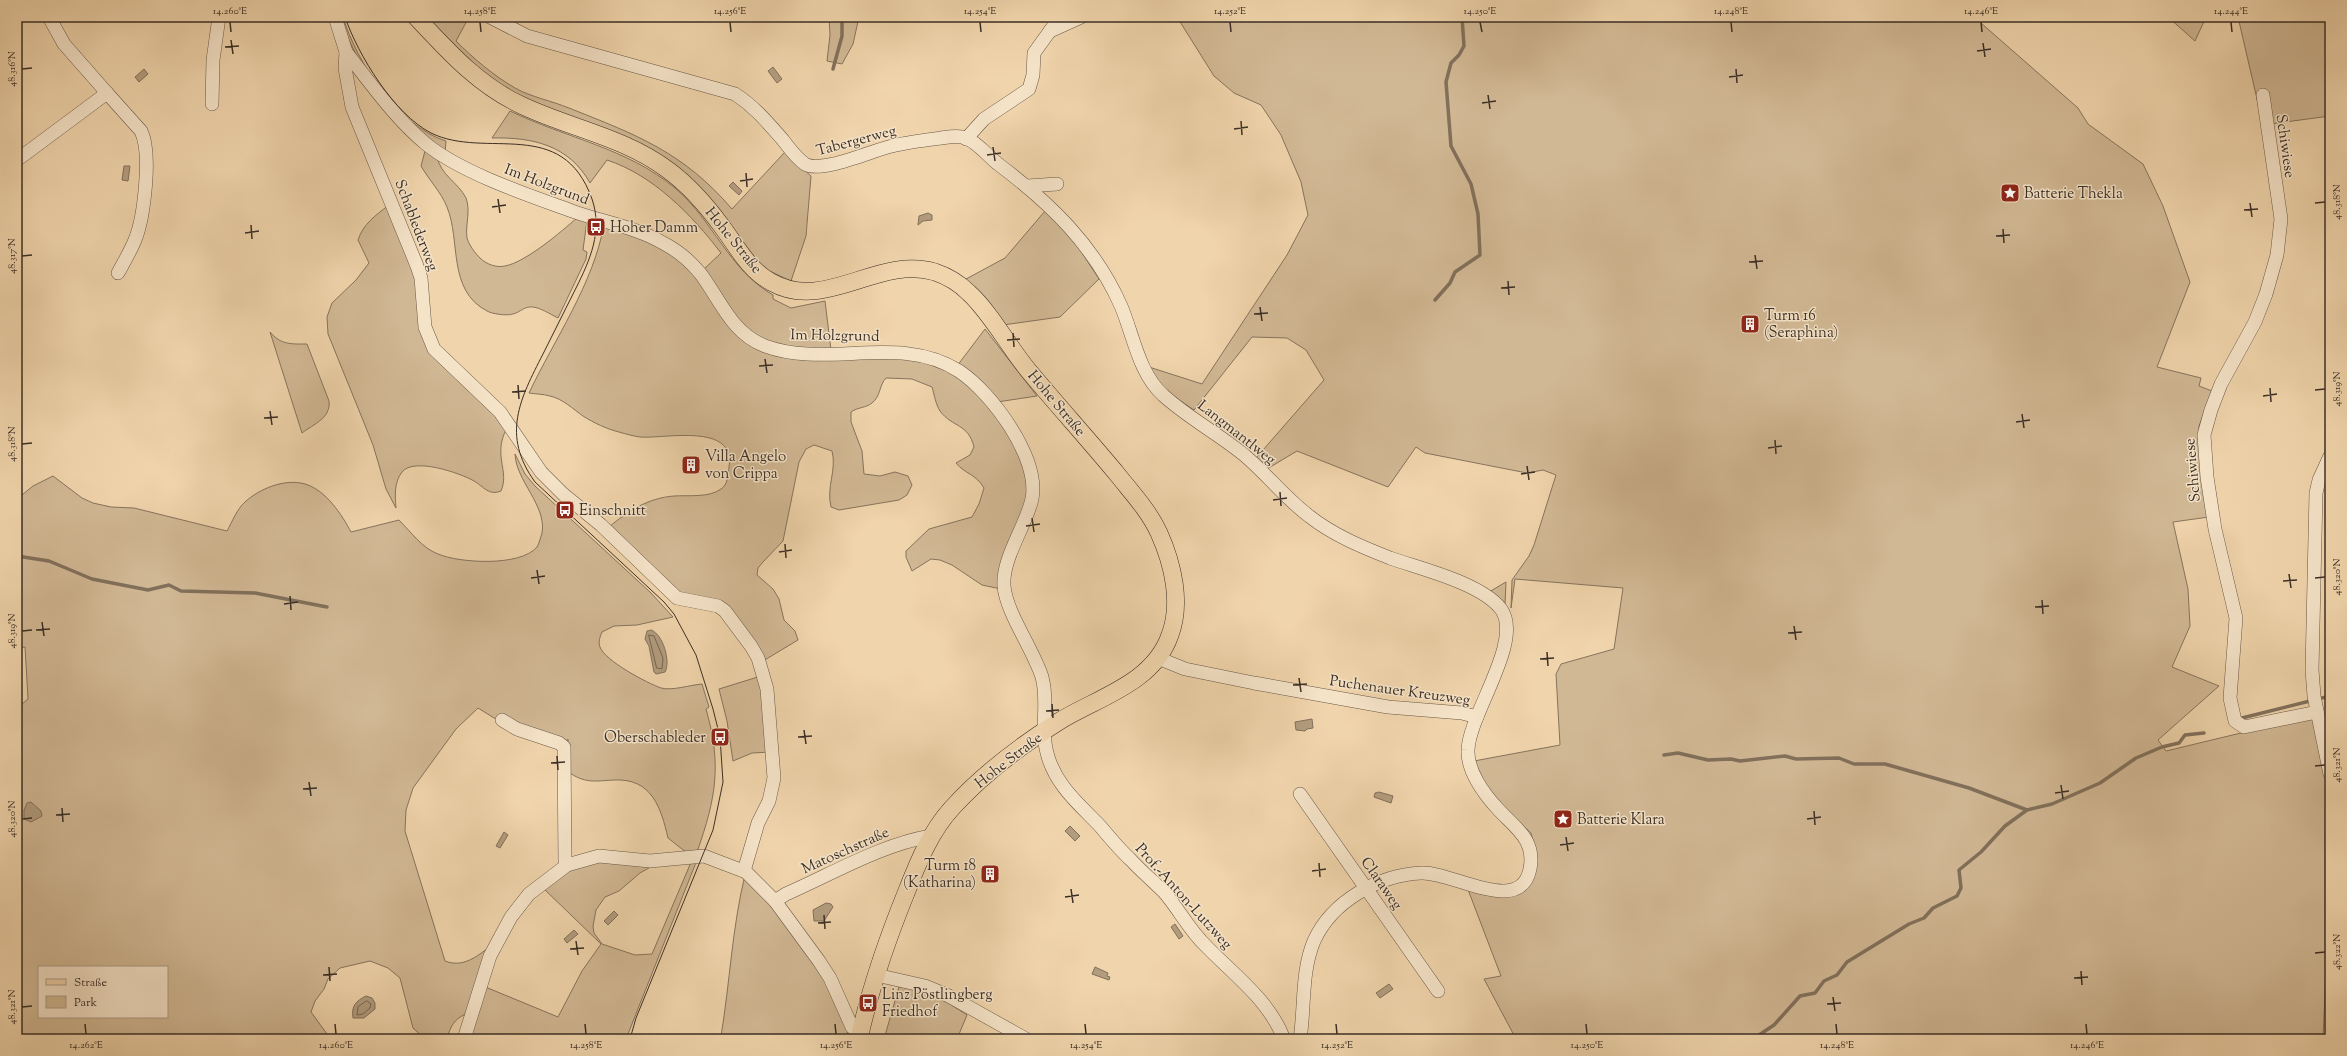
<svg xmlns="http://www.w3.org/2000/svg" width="2347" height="1056" font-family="'Sorts Mill Goudy',serif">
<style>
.green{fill:#d1b894;stroke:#86745d;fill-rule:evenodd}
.water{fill:#b29c7e;stroke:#82705b}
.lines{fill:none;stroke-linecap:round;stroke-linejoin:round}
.shore{stroke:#766652;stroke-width:1}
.stream{stroke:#82705b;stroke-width:3.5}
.minor-casing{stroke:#685847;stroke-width:14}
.major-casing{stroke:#3b2f26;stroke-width:18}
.minor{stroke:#f5e3c8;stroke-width:13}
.major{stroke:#f0d4ab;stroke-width:17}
.tram{stroke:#3b2f26;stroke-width:1}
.ticks{fill:none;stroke:#3b2f26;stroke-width:1.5}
.labels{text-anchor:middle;stroke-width:3;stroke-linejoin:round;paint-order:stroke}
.street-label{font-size:15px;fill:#3b2f26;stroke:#f5e3c8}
.poi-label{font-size:15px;fill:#3b2f26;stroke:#f5e3c8;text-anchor:start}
.neatline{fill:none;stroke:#3b2f26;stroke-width:1.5}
.ticks-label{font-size:10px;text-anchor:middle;fill:#3b2f26}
</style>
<rect width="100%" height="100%" fill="#f0d4ab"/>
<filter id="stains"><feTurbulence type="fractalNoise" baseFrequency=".005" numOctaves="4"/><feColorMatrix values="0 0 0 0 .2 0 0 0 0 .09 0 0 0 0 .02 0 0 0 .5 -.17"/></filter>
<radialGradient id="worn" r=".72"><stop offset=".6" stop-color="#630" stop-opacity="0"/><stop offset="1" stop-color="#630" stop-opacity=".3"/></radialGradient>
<g class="green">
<path d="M340 17H343C357 63 398 126 446 141L445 153C397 119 358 72 340 17Z"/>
<path d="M425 17H469L456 41C474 59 493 75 515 88 531 97 552 101 569 108 637 135 683 152 732 209L785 152 811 176 806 236 791 281 763 268 711 200 525 100 483 75Z"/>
<path d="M829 17H859L853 44 842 64 827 61 830 35Z"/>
<path d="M1177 17H1213L1230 22 1232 19 1229 17H1980L1981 23 2078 108 2088 124 2143 164 2163 206 2190 282 2157 367 2201 378 2199 386 2212 391 2199 426V447L2209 517 2173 522 2188 589 2190 626 2172 667 2219 686 2158 740 2166 751 2316 715 2330 780V875L2323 1039H1516L1484 979 1501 976 1467 887 1514 895 1525 891 1531 882 1535 849 1531 833 1492 797 1474 761 1560 745 1556 674 1561 664 1614 649 1623 588 1515 579 1511 608 1512 580 1529 556 1534 545 1556 475 1543 470 1527 473 1425 453 1416 447 1388 487 1297 451 1267 469 1256 458 1324 380 1306 350 1287 338 1252 337 1194 410 1157 385 1149 367 1202 384 1287 255 1308 215 1301 182 1281 135 1261 105 1234 93 1214 76Z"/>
<path d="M2168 17H2206L2195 41Z"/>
<path d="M2238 17H2330V116L2263 125Z"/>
<path d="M510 111C566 138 627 148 675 188 713 220 729 270 773 295V299L791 308 825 301 831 350H794L751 336 702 271 721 253C692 215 653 175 607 160L590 183C569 145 532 137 492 138Z"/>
<path d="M425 151 437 156C440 175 458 182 466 198 471 211 465 225 467 238 469 245 475 253 480 258 486 264 496 268 505 266 526 262 561 232 578 217L587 220 583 250 587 252 586 259 558 318C550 314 541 308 533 307 524 306 521 312 513 314 507 316 492 314 487 311 447 290 461 241 447 207 441 192 429 180 421 166Z"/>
<path d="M389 205 414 265 423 330 507 428C492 455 510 471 501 491 489 496 484 487 474 481 460 473 414 457 402 472 394 482 395 496 396 508L386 489 373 445 328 334 327 317 332 303 356 280 369 263 358 240C363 224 376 215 389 205Z"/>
<path d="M1045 211 1073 239 1099 279 1060 317 1003 325 966 279 1005 258Z"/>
<path d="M604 224 674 253 766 349 907 356 943 366 974 387 1017 444 1030 486 1001 589 982 585 952 565 940 560 931 559 912 571 906 557V551L929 529 972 517 979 504 984 488C976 474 965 474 956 463L970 455 974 447C968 423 953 428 940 411 936 405 934 394 932 387L912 379 886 378C879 385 881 396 872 403 866 408 858 407 851 412V422L862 451 864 474 880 476 895 472 908 476 912 485 907 495 899 500 839 510 831 507C826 487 837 470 832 451L814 445 806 449 799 462 783 541 763 562 758 568 757 575 773 589 779 599 784 620 795 631 798 640 763 661 736 617 685 597 609 527C628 511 648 498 674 496 688 495 709 498 721 489 728 485 728 474 729 467 736 422 665 439 640 437 633 436 626 434 619 432 607 429 594 423 583 416 573 409 563 399 550 396 543 394 535 394 529 393 554 340 594 283 604 224Z"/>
<path d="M985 329 1037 396 997 402 957 366Z"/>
<path d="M270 332C281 345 291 344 307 344L329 401C331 418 314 424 302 433Z"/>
<path d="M515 454 525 474 535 486 651 593 673 617 637 625 614 626 602 632C600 637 598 642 600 647 605 661 647 683 661 688 672 691 690 685 702 684L709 707 706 709C722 765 716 798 697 852L687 853 668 838C661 808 652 778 614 780 594 781 585 784 567 771L568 739 560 749 515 731 478 708 456 729 413 788 406 810 405 831 445 961C463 968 476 957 491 946L466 1014C454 1019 450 1027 447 1039H425L413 1028 400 978 388 968 370 961 340 968 328 979 324 989 315 1001 311 1012 327 1034V1039H17V708L28 699 25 647 17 648V499L33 486 53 476 82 498 93 503 111 507 134 508 227 531C232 522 237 509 245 502 259 489 285 478 305 484 326 490 342 515 351 532L399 520C411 532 422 548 438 554 459 563 520 567 537 547 539 544 541 536 542 533 547 506 516 481 515 454ZM39 967H167V1017H39Z"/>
<path d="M1506 582 1505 605 1489 592Z"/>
<path d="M761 676 771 752 752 753 733 761 727 721 719 689Z"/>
<path d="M692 860H697L626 1039H467L483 986 558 1017 582 971 601 944 542 887 556 876 592 862 656 864 640 873 619 891 605 897 596 910 593 926 594 933 602 944 635 955 652 954Z"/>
<path d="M745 875 754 882 824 973 847 1029 848 1039H676L721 1036C730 982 732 928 745 875Z"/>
<path d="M899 987C922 985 948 1003 967 1015L957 1039H884Z"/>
</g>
<g class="water">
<path d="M773 67 782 79 777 83 768 71Z"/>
<path d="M144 69 148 74 139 82 135 77Z"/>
<path d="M124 166H130L128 181 122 180Z"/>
<path d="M733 182 742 191 739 195 729 186Z"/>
<path d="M928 213 932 215V220L923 221 918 225 919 216Z"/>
<path d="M651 630C663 634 671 662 665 672L656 674 654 672 649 646 645 639 647 631Z"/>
<path d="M1312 719 1313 728 1307 729 1305 731 1296 730 1295 722Z"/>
<path d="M1379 792 1393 796 1391 803 1374 797 1375 793Z"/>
<path d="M31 802 41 811 42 816 31 822 24 819V810L27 803Z"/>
<path d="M1070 826 1080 836 1075 841 1065 831Z"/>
<path d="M504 832 508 835 500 848 496 846Z"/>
<path d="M826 903 831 904 833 907 824 921H814L813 910Z"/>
<path d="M614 911 618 915 608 925 604 921Z"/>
<path d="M1175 924 1183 936 1179 939 1171 927Z"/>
<path d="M574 930 578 934 567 943 564 939Z"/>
<path d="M1095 967 1108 973 1107 976 1110 977 1109 980 1092 974Z"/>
<path d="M1389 984 1393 989 1380 998 1376 993Z"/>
<path d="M366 996 372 998 375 1003V1009L364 1018H353C351 1006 356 1001 366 996Z"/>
</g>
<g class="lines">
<g class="shore">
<path d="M649 635 654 636 663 658 662 669 657 668Z"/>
<path d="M367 1001 371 1004 370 1008 363 1014 357 1015 358 1007Z"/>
</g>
<g class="stream">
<path d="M833 69 842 36V17"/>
<path d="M1435 300 1450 283 1455 272 1480 255 1478 214 1471 184 1451 146 1446 82 1451 63 1459 55 1464 46 1462 17"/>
<path d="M17 556 49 561 92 579 148 590 169 585 181 591 255 593 327 607"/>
<path d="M2242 718 2330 696"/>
<path d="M1664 755 1678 753 1708 760 1731 759 1740 761 1785 756 1796 759 1839 758 1854 764H1885L1969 788 2027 810"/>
<path d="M1753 1039 1774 1025 1800 996 1815 993 1824 981 1837 975 1847 962 1909 924 1924 918 1933 908 1957 896 1961 888 1959 870 1981 852 2005 826 2027 810 2052 804 2100 783 2136 758 2162 747 2179 743 2185 735 2204 733"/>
</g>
<defs>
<g id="minor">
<path d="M49 17 64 44 107 93"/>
<path d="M335 17 346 52 345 68 352 107 417 266 421 278 425 327 434 349 500 412 541 472 563 494 601 525 677 598 718 606 725 611 751 646 758 658 767 689 774 778 769 801 758 823 744 871"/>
<path d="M490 17 527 36 735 94C755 107 768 123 783 140 789 148 796 158 805 164 821 174 873 150 892 146 908 142 925 140 941 138 949 137 958 135 966 138 978 143 988 156 998 164 1050 203 1094 245 1121 306 1133 334 1139 374 1163 395 1187 417 1217 433 1243 454 1266 473 1285 498 1309 516 1333 535 1362 547 1390 558 1421 569 1481 583 1501 609 1524 641 1469 714 1468 750 1467 770 1483 793 1497 808 1514 827 1536 839 1530 869 1520 917 1452 871 1421 873 1379 875 1332 901 1314 941 1301 972 1305 1007 1300 1039"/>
<path d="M1050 31 1081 17"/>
<path d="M346 52C371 84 395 118 426 144 462 173 528 195 572 211 602 222 637 227 665 244 678 251 690 261 700 273 720 299 731 333 765 346 827 369 900 333 959 371 992 393 1040 458 1032 499 1026 526 1002 558 1004 586 1006 612 1033 649 1042 677 1049 702 1040 729 1047 753 1055 785 1079 804 1100 826 1110 838 1120 850 1131 860 1141 871 1153 881 1164 892 1179 909 1189 930 1206 946 1234 975 1269 1000 1284 1039"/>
<path d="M2263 95 2281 219 2277 255 2266 294 2255 322 2221 384 2211 410 2204 435 2207 477 2215 529 2236 618 2230 698 2235 721 2244 727 2317 712"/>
<path d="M212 104 213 60 219 17"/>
<path d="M966 139 984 119 1029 89 1033 75 1034 53 1060 17"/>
<path d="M17 160 107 93 141 131C152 153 144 218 135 240 130 252 124 262 118 273"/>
<path d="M1028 186 1057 184"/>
<path d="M2330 456 2319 480 2316 493 2312 670 2314 696 2330 774"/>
<path d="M1158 658 1185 669 1254 683 1388 707 1462 713 1477 717"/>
<path d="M502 720 517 729 559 743 564 747 565 861 567 865"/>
<path d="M1300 794 1438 991"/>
<path d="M775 901 786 894C834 873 880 845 931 836"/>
<path d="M876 975 925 986 949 996 1026 1039"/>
<path d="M464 1039 490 956 511 917 529 894 567 865 599 856 650 861 704 856 746 872 775 901 819 961 830 978 852 1027 861 1032"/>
</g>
<path id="major" d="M416 17C448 51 478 85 521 105 569 128 624 137 668 170 690 186 707 206 723 228 737 247 749 270 771 282 825 313 878 255 935 272 947 276 960 284 969 293 990 312 1009 347 1028 370 1057 405 1088 439 1117 474 1132 493 1149 511 1159 533 1173 564 1182 603 1170 635 1153 684 1098 697 1058 722 1020 746 982 775 952 808 930 832 918 863 906 893 887 940 870 989 859 1039"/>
</defs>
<use href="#minor" class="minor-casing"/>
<use href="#major" class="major-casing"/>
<use href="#minor" class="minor"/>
<use href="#major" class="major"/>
<path class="tram" d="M345 17C358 55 394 114 431 133 486 160 562 115 592 199 603 231 590 260 576 288 565 310 554 332 543 354 520 399 501 435 535 482L664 602 674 614 696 655 713 709 720 737 723 782 713 830 636 1018 630 1039"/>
</g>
<path class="ticks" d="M230 22 231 32M480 22 481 32M730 22 731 32M980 22 981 32M1230 22 1231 32M1480 22 1482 32M1731 22 1732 32M1981 22 1982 32M2231 22 2232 32M231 40 233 54M1983 43 1985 57M225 47 239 46M1977 51 1991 49M22 69 32 68M1736 69 1737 83M1729 77 1743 75M1488 95 1490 109M1482 103 1496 101M1241 121 1242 135M1234 129 1248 127M993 147 995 161M987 155 1001 153M746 173 747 187M740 181 753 179M498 199 500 213M2250 203 2252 217M2315 203 2325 202M492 207 506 205M2244 210 2258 209M251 225 252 239M2003 229 2004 243M245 233 259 231M1996 236 2010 235M1755 255 1757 269M22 256 32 255M1749 262 1763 261M1508 281 1509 295M1501 288 1515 287M1260 307 1262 321M1254 314 1268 313M1013 333 1014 347M1007 340 1020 339M765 359 767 373M759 366 773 365M518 385 519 399M2270 388 2271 402M2315 390 2325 389M512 392 526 391M2263 396 2277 394M270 411 272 425M2022 414 2024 428M264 418 278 417M2016 422 2030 420M1775 440 1776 454M22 444 32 443M1768 448 1782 446M1527 466 1529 480M1521 474 1535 472M1280 492 1281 506M1273 500 1287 498M1032 518 1034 532M1026 526 1040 524M785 544 786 558M779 552 792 550M537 570 539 584M2289 574 2291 588M531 578 545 576M2315 578 2325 577M2283 581 2297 580M290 596 291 610M2042 600 2043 614M284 604 298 602M2035 607 2049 606M42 622 44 636M1794 626 1796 640M36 630 50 629M22 631 32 630M1788 633 1802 632M1547 652 1548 666M1540 659 1554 658M1299 678 1301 692M1293 685 1307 684M1052 704 1053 718M1046 711 1059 710M804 730 806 744M798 737 812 736M557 756 558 770M551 763 565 762M2315 766 2325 765M309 782 311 796M2061 785 2063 799M303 789 317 788M2055 793 2069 791M62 808 63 822M1814 811 1815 825M56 815 70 814M22 819 32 818M1807 819 1821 817M1566 837 1568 851M1560 845 1574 843M1319 863 1320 877M1312 871 1326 869M1071 889 1073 903M1065 897 1079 895M824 915 825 929M818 923 831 922M576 941 578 955M570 949 584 948M2315 953 2325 952M329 967 330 981M2081 971 2082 985M323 975 337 974M2074 978 2088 977M1833 997 1835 1011M1827 1004 1841 1003M22 1007 32 1006M85 1024 86 1034M335 1024 336 1034M585 1024 586 1034M835 1024 836 1034M1085 1024 1086 1034M1336 1024 1337 1034M1586 1024 1587 1034M1836 1024 1837 1034M2086 1024 2087 1034"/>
<defs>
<symbol id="sight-square" viewBox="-11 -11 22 22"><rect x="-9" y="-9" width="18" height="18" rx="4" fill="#8f2418" stroke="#f5e3c8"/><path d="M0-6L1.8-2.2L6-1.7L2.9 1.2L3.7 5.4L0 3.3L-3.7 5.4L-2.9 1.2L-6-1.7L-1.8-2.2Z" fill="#fff"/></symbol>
<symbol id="bus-square" viewBox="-11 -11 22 22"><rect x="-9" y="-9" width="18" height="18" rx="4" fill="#8f2418" stroke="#f5e3c8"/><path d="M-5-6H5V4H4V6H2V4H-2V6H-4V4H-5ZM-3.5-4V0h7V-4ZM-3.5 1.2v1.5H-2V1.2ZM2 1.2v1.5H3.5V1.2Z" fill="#fff"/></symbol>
<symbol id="building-square" viewBox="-11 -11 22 22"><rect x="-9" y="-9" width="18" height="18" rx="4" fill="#8f2418" stroke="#f5e3c8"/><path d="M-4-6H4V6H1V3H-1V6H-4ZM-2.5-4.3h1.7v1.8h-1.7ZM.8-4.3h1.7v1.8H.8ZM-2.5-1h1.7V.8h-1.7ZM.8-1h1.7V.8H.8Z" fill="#fff"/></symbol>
</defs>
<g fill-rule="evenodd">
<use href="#sight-square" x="1999" y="182" width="22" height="22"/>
<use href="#bus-square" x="585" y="216" width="22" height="22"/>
<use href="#building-square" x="1739" y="313" width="22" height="22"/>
<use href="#building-square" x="680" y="454" width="22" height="22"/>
<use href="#bus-square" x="554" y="499" width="22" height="22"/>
<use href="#bus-square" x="709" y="726" width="22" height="22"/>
<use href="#sight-square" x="1552" y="808" width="22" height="22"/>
<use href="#building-square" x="979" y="863" width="22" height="22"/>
<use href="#bus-square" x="857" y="992" width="22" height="22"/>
</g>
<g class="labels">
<g class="street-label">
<text transform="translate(856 140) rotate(-15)" y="5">Tabergerweg</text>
<text transform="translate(2286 146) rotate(82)" y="5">Schiwiese</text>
<text transform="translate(547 184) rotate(21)" y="5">Im Holzgrund</text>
<text transform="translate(417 225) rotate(69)" y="5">Schablederweg</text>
<text transform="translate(734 240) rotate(51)" y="5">Hohe Straße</text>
<text transform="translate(835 335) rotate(1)" y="5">Im Holzgrund</text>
<text transform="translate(1057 403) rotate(50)" y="5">Hohe Straße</text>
<text transform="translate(1237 432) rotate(38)" y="5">Langmantlweg</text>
<text transform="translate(2192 470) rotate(-95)" y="5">Schiwiese</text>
<text transform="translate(1400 690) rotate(8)" y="5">Puchenauer Kreuzweg</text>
<text transform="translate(1008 760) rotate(-38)" y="5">Hohe Straße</text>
<text transform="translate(845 850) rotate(-24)" y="5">Matoschstraße</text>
<text transform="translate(1382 883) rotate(55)" y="5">Claraweg</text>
<text transform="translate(1184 896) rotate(48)" y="5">Prof.-Anton-Lutzweg</text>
</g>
<g class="poi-label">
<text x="2024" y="198">Batterie Thekla</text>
<text x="610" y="232">Hoher Damm</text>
<text x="1764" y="320">Turm 16<tspan x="1764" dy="17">(Seraphina)</tspan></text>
<text x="705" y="461">Villa Angelo<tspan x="705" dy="17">von Crippa</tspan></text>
<text x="579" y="515">Einschnitt</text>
<text x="706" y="742" text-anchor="end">Oberschableder</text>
<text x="1577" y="824">Batterie Klara</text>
<text x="976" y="870" text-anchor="end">Turm 18<tspan x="976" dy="17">(Katharina)</tspan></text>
<text x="882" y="999">Linz Pöstlingberg<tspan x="882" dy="17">Friedhof</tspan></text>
</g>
</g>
<rect width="2347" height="1056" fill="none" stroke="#f0d4ab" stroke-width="44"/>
<rect x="38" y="966" width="130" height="52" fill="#f5e3c8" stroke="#ab9b87"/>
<rect x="46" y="979" width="20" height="6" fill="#f0d4ab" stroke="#ab9b87"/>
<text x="74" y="986" font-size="12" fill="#3b2f26">Straße</text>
<rect x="46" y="996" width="20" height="12" fill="#d1b894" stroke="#ab9b87"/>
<text x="74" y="1006" font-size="12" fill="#3b2f26">Park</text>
<rect x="22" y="22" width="2303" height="1012" class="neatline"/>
<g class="ticks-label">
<text x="230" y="14">14.260°E</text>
<text x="480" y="14">14.258°E</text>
<text x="730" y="14">14.256°E</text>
<text x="980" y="14">14.254°E</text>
<text x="1230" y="14">14.252°E</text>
<text x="1480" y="14">14.250°E</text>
<text x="1731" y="14">14.248°E</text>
<text x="1981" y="14">14.246°E</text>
<text x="2231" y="14">14.244°E</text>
<text transform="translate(11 69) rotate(-90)" y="4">48.316°N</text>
<text transform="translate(2336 202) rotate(-90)" y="4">48.318°N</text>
<text transform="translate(11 256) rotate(-90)" y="4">48.317°N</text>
<text transform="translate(2336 389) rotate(-90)" y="4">48.319°N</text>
<text transform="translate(11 444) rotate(-90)" y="4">48.318°N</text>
<text transform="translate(2336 577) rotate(-90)" y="4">48.320°N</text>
<text transform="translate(11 631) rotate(-90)" y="4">48.319°N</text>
<text transform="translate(2336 765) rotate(-90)" y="4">48.321°N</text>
<text transform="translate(11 819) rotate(-90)" y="4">48.320°N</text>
<text transform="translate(2336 952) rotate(-90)" y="4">48.322°N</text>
<text transform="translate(11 1007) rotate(-90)" y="4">48.321°N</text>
<text x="86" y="1048">14.262°E</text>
<text x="336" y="1048">14.260°E</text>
<text x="586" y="1048">14.258°E</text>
<text x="836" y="1048">14.256°E</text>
<text x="1086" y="1048">14.254°E</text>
<text x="1337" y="1048">14.252°E</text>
<text x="1587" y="1048">14.250°E</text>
<text x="1837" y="1048">14.248°E</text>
<text x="2087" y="1048">14.246°E</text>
</g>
<rect width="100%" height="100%" filter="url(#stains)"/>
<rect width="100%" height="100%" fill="url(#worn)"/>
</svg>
